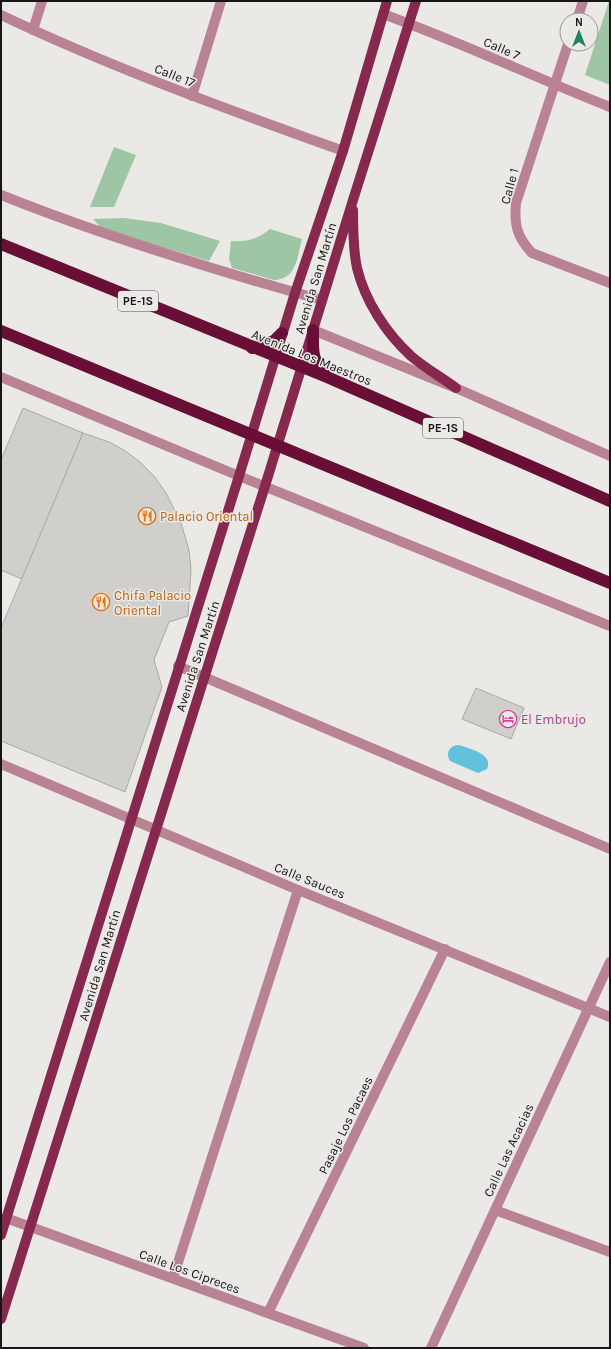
<svg xmlns="http://www.w3.org/2000/svg" width="611" height="1349" font-family="Karla,sans-serif">
<style>
.green{fill:#9ec5a4}
.water{fill:#62c1dc}
.building{fill:#d1cfcc;stroke:#aaa8a5}
.lines{fill:none;stroke-linecap:round;stroke-linejoin:round}
.minor{stroke:#ba8394;stroke-width:10}
.major{stroke:#87284f;stroke-width:10}
.highway{stroke:#680e37;stroke-width:12}
.labels{text-anchor:middle;stroke-width:3;stroke-linejoin:round;paint-order:stroke}
.shield{fill:#ebe9e6;stroke:#575554;stroke-width:1}
.shield-label{font-size:12px;font-weight:bold;fill:#171615}
.street-label{font-size:13px;fill:#171615;stroke:#ebe9e6}
.food-label{font-size:13px;fill:#c56008;stroke:#ebe9e6;text-anchor:start}
.hotel-label{font-size:13px;fill:#b23c85;stroke:#ebe9e6;text-anchor:start}
</style>
<rect width="100%" height="100%" fill="#ebe9e6"/>
<g class="green">
<path d="M609 1H610V85L585 75Z"/>
<path d="M114 147 136 155 114 207H90Z"/>
<path d="M124 218 161 223 220 241 209 261 103 230 93 219Z"/>
<path d="M270 229 302 239C297 257 297 279 274 280L232 268 229 259 231 241C247 242 258 239 270 229Z"/>
</g>
<path class="water" d="M459 745C470 749 494 754 487 769L478 773 450 761C445 753 450 745 459 745Z"/>
<g class="building">
<path d="M23 408 83 433 22 579 1 570V460Z"/>
<path d="M83 433 109 442 124 450 140 462 154 476 166 493 181 523 189 550 191 570 188 616 169 622 154 660 162 687 125 792 1 741V628Z"/>
<path d="M476 688 524 708 511 739 462 719Z"/>
</g>
<g class="lines">
<g class="minor">
<path d="M383 14C460 42 534 77 610 107"/>
<path d="M1 15C112 68 227 109 343 151"/>
<path d="M577 20 583 1"/>
<path d="M33 30 42 1"/>
<path d="M568 44 516 203C514 225 517 237 532 253L610 283"/>
<path d="M192 96 221 1"/>
<path d="M1 195C106 237 214 270 322 300"/>
<path d="M313 330 456 388 610 456"/>
<path d="M1 377 239 476 610 626"/>
<path d="M178 666 610 849"/>
<path d="M1 764 298 890 610 1017"/>
<path d="M495 1210 610 1252"/>
<path d="M6 1218 364 1348"/>
<path d="M173 1278 298 890"/>
<path d="M268 1313 445 949"/>
<path d="M431 1348 610 962"/>
</g>
<g class="major">
<path d="M353 210C353 229 353 250 357 268 365 301 386 333 411 356 425 368 441 377 456 388"/>
<path d="M1 1235 239 476 295 293 343 151 387 1"/>
<path d="M1 1319 265 486 353 200 416 1"/>
</g>
<g class="highway">
<path d="M1 244 327 377 610 501"/>
<path d="M313 330C313 351 311 359 326 376"/>
<path d="M1 331 610 583"/>
<path d="M252 348 274 341 282 333"/>
</g>
</g>
<defs>
<symbol id="restaurant-ring" viewBox="-11 -11 22 22"><circle r="9.5" fill="#ebe9e6" stroke="#e8710a" stroke-width="1.5"/><path d="M-5-6h1v4h1v-4h1v4h1v-4h1v5L-1.5 .5V6h-2V.5L-5-1ZM5-6V6H3V1.5H1.5Q1.5-4 5-6Z" fill="#e8710a"/></symbol>
<symbol id="hotel-ring" viewBox="-11 -11 22 22"><circle r="9.5" fill="#ebe9e6" stroke="#d1479c" stroke-width="1.5"/><path d="M-6-4.5h1.5V1H6V5H4.5V3h-9V5H-6ZM-4 0a1.8 1.8 0 1 1 3.6 0ZM.5 0V-2.5h3Q6-2.5 6 0Z" fill="#d1479c"/></symbol>
</defs>
<g fill-rule="evenodd">
<use href="#restaurant-ring" x="137" y="506" width="20" height="20"/>
<use href="#restaurant-ring" x="91" y="592" width="20" height="20"/>
<use href="#hotel-ring" x="498" y="709" width="20" height="20"/>
</g>
<g class="labels">
<g class="shield">
<rect x="118" y="291" width="40" height="20" rx="3"/>
<rect x="423" y="418" width="40" height="20" rx="3"/>
</g>
<g class="shield-label">
<text x="138" y="305">PE-1S</text>
<text x="443" y="432">PE-1S</text>
</g>
<g class="street-label">
<text transform="translate(502 48) rotate(23)" y="5">Calle 7</text>
<text transform="translate(175 75) rotate(22)" y="5">Calle 17</text>
<text transform="translate(509 186) rotate(-75)" y="5">Calle 1</text>
<text transform="translate(315 278) rotate(-73)" y="5">Avenida San Martín</text>
<text transform="translate(312 357) rotate(22)" y="5">Avenida Los Maestros</text>
<text transform="translate(197 656) rotate(-72)" y="5">Avenida San Martín</text>
<text transform="translate(310 880) rotate(22)" y="5">Calle Sauces</text>
<text transform="translate(99 965) rotate(-73)" y="5">Avenida San Martín</text>
<text transform="translate(345 1125) rotate(-64)" y="5">Pasaje Los Pacaes</text>
<text transform="translate(508 1150) rotate(-65)" y="5">Calle Las Acacias</text>
<text transform="translate(190 1271) rotate(20)" y="5">Calle Los Cipreces</text>
</g>
<g class="food-label">
<text x="160" y="521">Palacio Oriental</text>
<text x="114" y="600">Chifa Palacio<tspan x="114" dy="15">Oriental</tspan></text>
</g>
<g class="hotel-label">
<text x="521" y="724">El Embrujo</text>
</g>
</g>
<rect width="611" height="1349" fill="none" stroke="#171615" stroke-width="4"/>
<g transform="translate(579 32)"><circle r="19" fill="#ebe9e6" stroke="#969592"/>
<path d="M0-3L7 15L0 10L-7 15Z" fill="#1b835f"/>
<text y="-6" font-size="11" font-weight="bold" text-anchor="middle" fill="#171615">N</text>
</g>
</svg>
